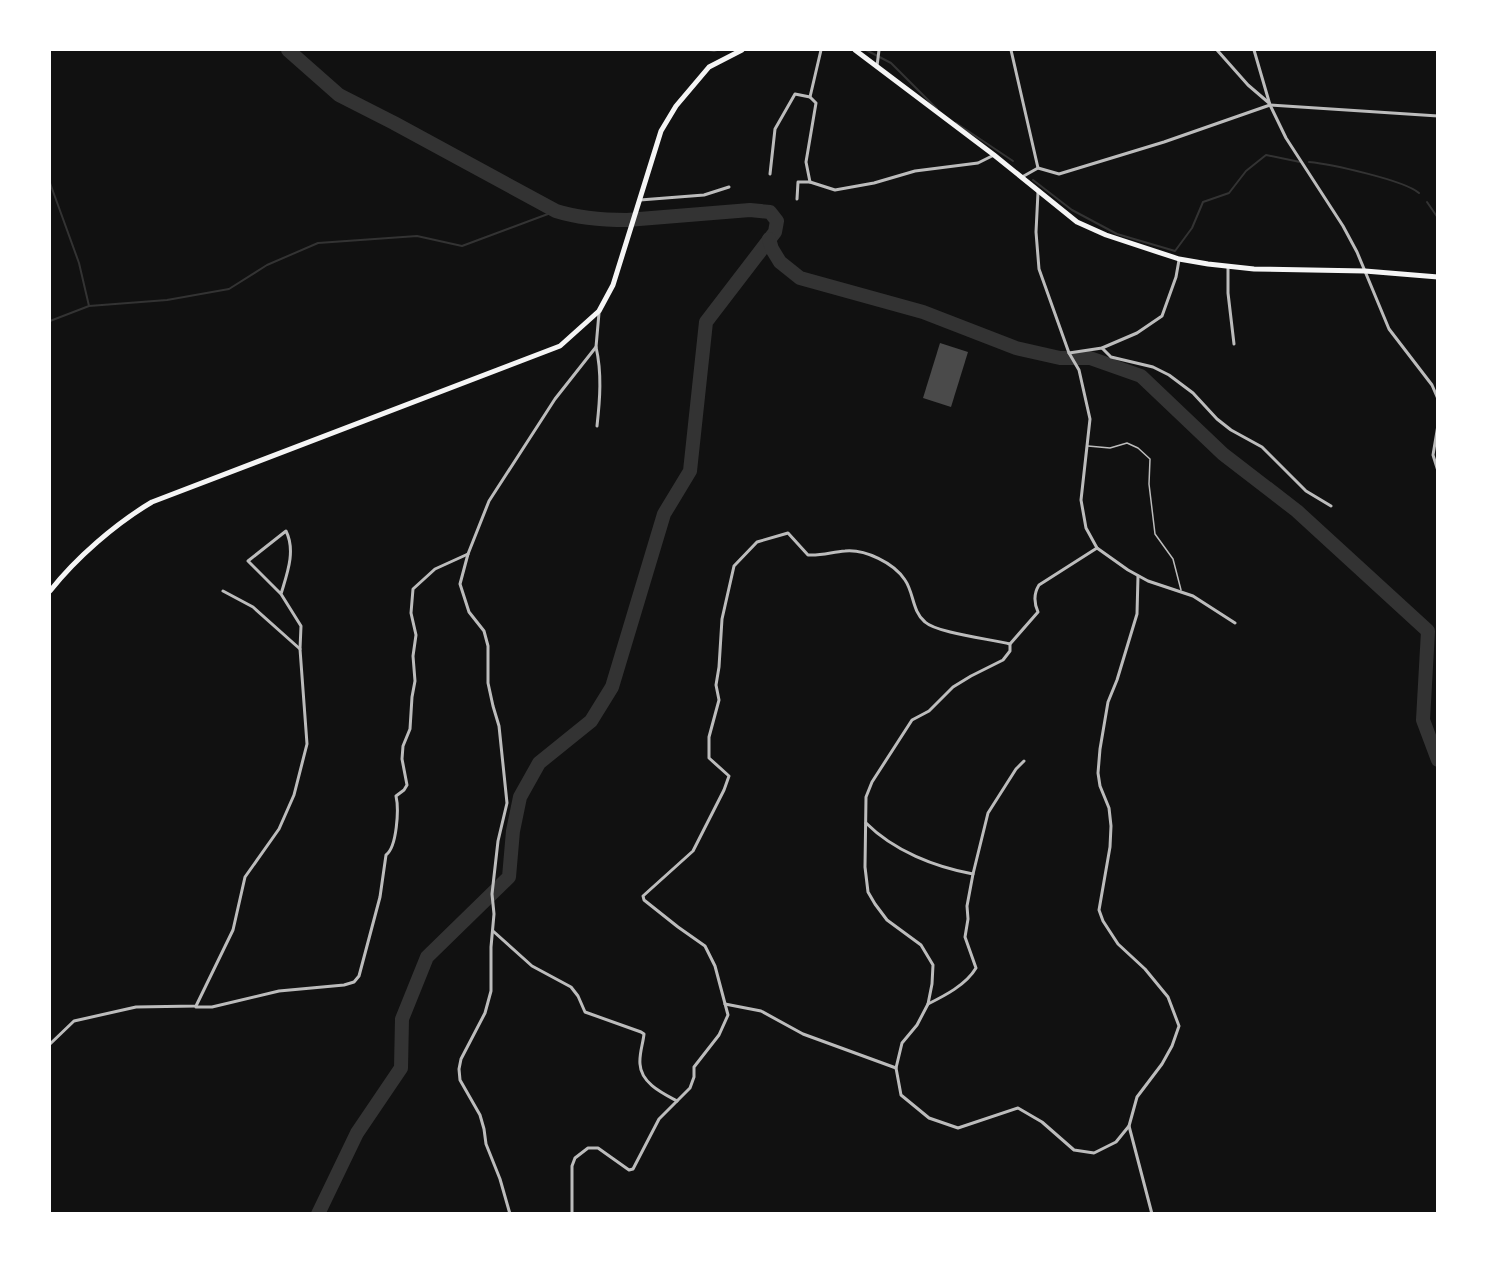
<svg xmlns="http://www.w3.org/2000/svg" width="1487" height="1263" font-family="'Titillium Web',sans-serif">
<style>
.lines{fill:none;stroke-linecap:round;stroke-linejoin:round}
.stream{stroke:#333;stroke-width:2}
.river{stroke:#333;stroke-width:14}
.building{fill:#4a4a4a}
.service{stroke:#bcbcbc;stroke-width:1.5}
.minor{stroke:#bcbcbc;stroke-width:3}
.primary{stroke:#f5f5f5;stroke-width:5}
</style>
<rect width="100%" height="100%" fill="#111"/>
<g class="lines">
<g class="stream">
<path d="M709 50 714 51 717 50"/>
<path d="M866 50 891 63 937 109"/>
<path d="M956 123 1013 161"/>
<path d="M1309 162C1330 164 1404 180 1419 193"/>
<path d="M1033 180 1072 210 1117 234 1175 251 1192 228 1203 202 1229 193 1246 171 1266 155 1300 162"/>
<path d="M50 183 79 263 89 306 167 300 229 289 267 265 318 243 417 236 462 246 556 211"/>
<path d="M1427 202 1438 218"/>
<path d="M50 321 89 306"/>
</g>
<g class="river">
<path d="M288 50 339 95 394 123 556 211C578 218 603 220 627 220L750 210 770 212 777 221 775 232 706 322 690 471 664 514 612 687 591 721 539 763 520 797 513 831 509 877 427 957 402 1019 401 1068 357 1133 318 1214"/>
<path d="M769 239 772 249 780 262 800 278 923 312 1016 348 1060 358H1090L1141 376 1223 454 1297 511 1428 631 1423 720 1438 760"/>
</g>
</g>
<path class="building" d="M940 343 968 352 951 407 923 398Z"/>
<g class="lines">
<path class="service" d="M1088 446 1110 448 1127 443 1138 448 1150 459 1149 484 1155 534 1173 559 1181 590"/>
<g class="minor">
<path d="M1011 50 1038 168"/>
<path d="M1217 50 1248 85 1269 103"/>
<path d="M1254 50 1270 105 1286 138 1343 226 1357 252 1389 329 1432 385 1438 399"/>
<path d="M877 66 879 50"/>
<path d="M770 174 775 129 795 94 810 97"/>
<path d="M1022 177 1038 168 1059 174 1164 142 1270 105 1438 116"/>
<path d="M810 182 835 190 874 183 915 171 978 163 994 155"/>
<path d="M1038 192 1036 232 1039 269 1069 353 1079 370 1090 419 1081 500 1086 528 1097 548 1128 570 1148 581 1193 596 1235 623"/>
<path d="M797 199 798 182H810L806 162 816 103 810 97 821 50"/>
<path d="M640 200 704 195 729 187"/>
<path d="M1228 266V293L1234 344"/>
<path d="M596 347C602 373 600 399 597 426"/>
<path d="M1102 348 1111 357 1153 367 1169 375 1193 393 1217 419 1231 430 1262 447 1306 491 1331 506"/>
<path d="M1069 353 1102 348 1137 333 1162 316 1176 277 1179 260"/>
<path d="M1438 425 1433 455 1438 471"/>
<path d="M1097 548 1039 585C1034 593 1034 603 1038 612L1010 644V651L1003 660 971 676 953 687 929 711 912 720 872 782 866 797 865 867 868 892 875 904 887 920 921 945 933 965 932 984 928 1004 917 1025 902 1043 896 1068 901 1095 929 1118 958 1128 1018 1108 1042 1122 1074 1150 1094 1153 1116 1142 1129 1126 1137 1097 1162 1064 1172 1046 1179 1026 1168 997 1145 969 1118 944 1103 921 1099 910 1110 847 1111 826 1109 808 1100 786 1098 773 1100 749 1108 702 1117 680 1137 614 1138 576"/>
<path d="M223 591 253 607 300 649"/>
<path d="M866 823C894 851 935 867 973 874"/>
<path d="M493 931 532 966 571 987 578 996 585 1012 641 1032 644 1034C643 1044 639 1054 640 1064 641 1083 662 1093 677 1101"/>
<path d="M725 1004 761 1011 803 1034 896 1068"/>
<path d="M928 1004C944 996 966 985 976 968L965 937 968 919 967 906 973 874 988 813 1016 769 1024 761"/>
<path d="M196 1007H212L279 991 344 985 354 982 359 976 380 897 386 855C397 847 399 809 396 796L404 790 407 785 402 759 403 746 410 729 412 697 415 681 413 656 416 635 411 613 413 589 435 569 468 554"/>
<path d="M50 1044 74 1021 136 1007 196 1006 233 930 245 877 279 829 294 795 307 744 300 649 301 626 281 594 248 561 286 531C296 551 287 574 281 594"/>
<path d="M1129 1126 1152 1214"/>
<path d="M510 1214 500 1179 486 1144 484 1129 480 1115 460 1080 459 1069 461 1059 485 1013 491 991V947L494 914 492 894 498 841 507 803 499 726 493 706 488 683V646L484 631 469 612 460 584 468 554 489 501 555 399 596 347 599 313"/>
<path d="M572 1214V1166L575 1158 588 1148H598L629 1170 633 1169 659 1119 690 1088 694 1077V1067L719 1035 728 1015 715 966 705 946 678 927 644 900 643 896 693 851 724 790 729 776 709 758V737L719 700 716 685 719 667 722 619 734 566 757 542 788 533 808 555C821 556 832 552 845 551 865 549 894 563 905 580 914 593 912 611 925 622 937 633 990 639 1010 644"/>
</g>
<g class="primary">
<path d="M855 50 994 155 1077 222 1106 235 1179 259 1208 264 1254 269 1365 271 1438 277"/>
<path d="M50 591C76 558 115 524 152 502L560 346 599 311 613 285 661 131 676 106 709 67 742 50"/>
</g>
</g>
<rect width="1487" height="1263" fill="none" stroke="#ffffff" stroke-width="102"/>
</svg>
